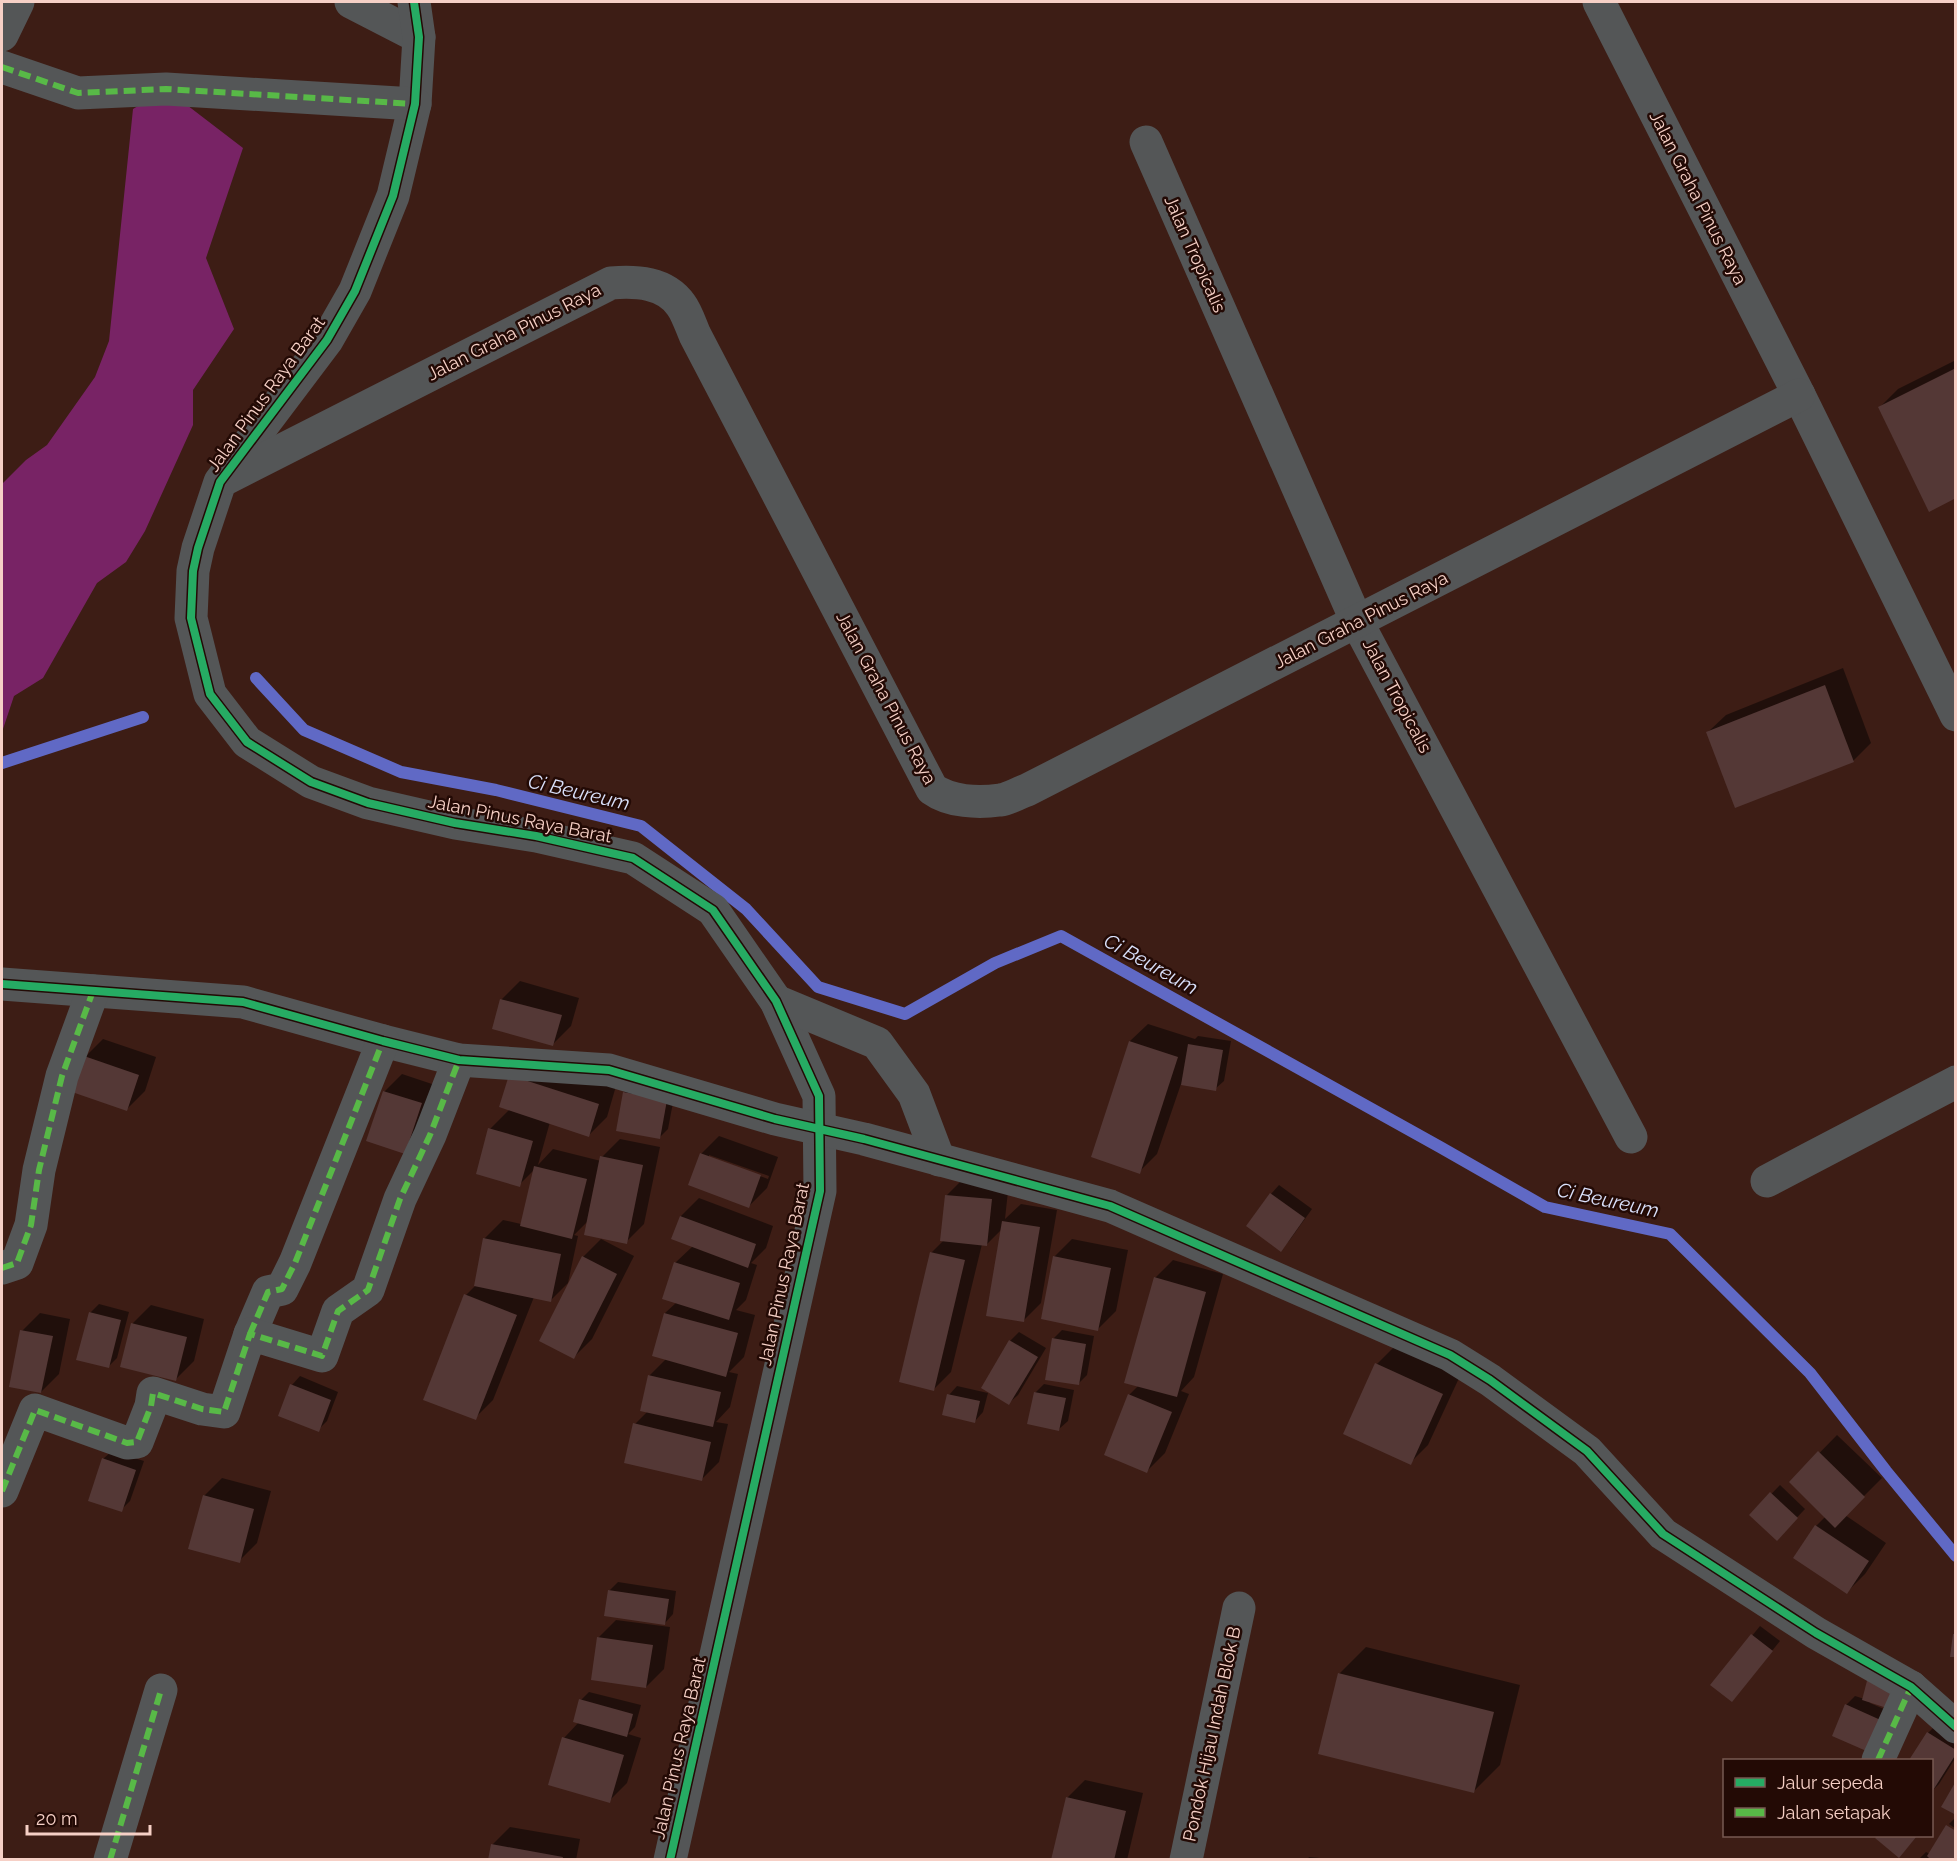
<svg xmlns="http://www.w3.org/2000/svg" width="1957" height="1861" font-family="Raleway,sans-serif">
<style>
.forest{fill:#782365}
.shadow{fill:#0007;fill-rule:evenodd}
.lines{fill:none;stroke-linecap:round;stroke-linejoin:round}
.stream{stroke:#6069c5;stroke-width:12}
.building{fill:#543836}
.minor{stroke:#545657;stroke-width:33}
.quiet{stroke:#58b947;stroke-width:6;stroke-dasharray:12 6;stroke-linecap:butt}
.cycleway-casing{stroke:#230a05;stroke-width:11}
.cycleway{stroke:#26ab63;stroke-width:8}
.labels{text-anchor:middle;stroke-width:5;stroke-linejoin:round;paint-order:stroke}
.street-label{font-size:18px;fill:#f6d0c6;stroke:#230a05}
.water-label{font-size:20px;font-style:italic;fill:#dae1fb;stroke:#230a05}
</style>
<rect width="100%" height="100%" fill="#3d1d15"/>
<path class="forest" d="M166 89 243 148 206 258 234 329 193 390V425L145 531 126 562 97 583 43 678 14 696 2 732V484L26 460 47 445 95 377 109 341 133 109Z"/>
<g class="shadow">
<path d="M1956 360V496L1880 407 1898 389Z"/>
<path d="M1843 668 1871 743 1853 761 1708 732 1726 715Z"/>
<path d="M520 981 579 998 571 1026 553 1044 494 1028 502 999Z"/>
<path d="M1148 1024 1195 1039 1198 1036 1231 1041 1224 1081 1215 1089 1181 1084 1157 1154 1139 1172 1130 1041Z"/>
<path d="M103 1039 156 1057 145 1091 127 1109 85 1057Z"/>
<path d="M402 1074 438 1086 404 1152 384 1092Z"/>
<path d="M510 1076 616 1086 607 1117 589 1135 550 1122 538 1165 553 1149 601 1161 602 1157 620 1139 660 1147 644 1224 626 1242 588 1221 574 1235 578 1236 568 1283 550 1301 534 1297 493 1400 475 1418 466 1295 476 1285 485 1238 503 1220 521 1224 535 1169 519 1185 490 1129 510 1109Z"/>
<path d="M633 1084 675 1092 668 1129 660 1137 624 1092Z"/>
<path d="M719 1136 778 1157 767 1188 749 1206 701 1154ZM709 1155 769 1176 768 1179 709 1158Z"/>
<path d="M964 1178 1009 1182 1005 1219 1021 1204 1057 1210 1041 1303 1023 1321 1002 1229 987 1244H982L951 1372 933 1390 931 1253 944 1240 946 1196Z"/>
<path d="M1279 1185 1312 1209 1289 1241 1280 1250 1271 1194Z"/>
<path d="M699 1198 773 1226 766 1248 751 1263 757 1265 746 1300 736 1310 755 1315 744 1357 729 1372 738 1374 730 1407 716 1422 728 1424 719 1462 701 1480 635 1424 648 1411 649 1376 667 1358 665 1313 677 1302 675 1263 693 1246 673 1238 681 1216Z"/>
<path d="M601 1239 634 1256 592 1339 574 1357 583 1257Z"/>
<path d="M1072 1239 1128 1250 1116 1311 1098 1329 1054 1257Z"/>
<path d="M1173 1260 1223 1274 1194 1377 1181 1391 1189 1394 1165 1453 1147 1471 1129 1395 1139 1385 1155 1278Z"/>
<path d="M99 1304 129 1312 117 1358 108 1367 90 1313Z"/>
<path d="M151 1305 204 1319 194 1361 176 1379 122 1365 133 1323Z"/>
<path d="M40 1313 70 1319 59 1374 41 1392 22 1331Z"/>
<path d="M1062 1330 1094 1336 1087 1375 1078 1384 1053 1339Z"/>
<path d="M1019 1332 1046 1348 1018 1395 1009 1403 1010 1341Z"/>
<path d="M1395 1346 1460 1376 1428 1445 1410 1463 1377 1364Z"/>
<path d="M300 1376 338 1392 327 1421 318 1430 292 1385Z"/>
<path d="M1044 1384 1074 1390 1068 1421 1059 1429 1035 1393Z"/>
<path d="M957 1386 988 1393 983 1412 975 1421 949 1395Z"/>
<path d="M1837 1435 1882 1478 1845 1515 1886 1543 1865 1574 1847 1592 1795 1558 1816 1526 1826 1516 1791 1482Z"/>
<path d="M112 1451 144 1461 130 1501 121 1510 103 1459Z"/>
<path d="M222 1478 271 1491 257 1543 239 1561 204 1496Z"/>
<path d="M1780 1485 1805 1509 1777 1539 1751 1515Z"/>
<path d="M618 1582 676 1591 673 1614 665 1623 609 1591Z"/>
<path d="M616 1620 670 1627 664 1669 646 1687 598 1638Z"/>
<path d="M1760 1626 1780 1641 1732 1700 1712 1685Z"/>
<path d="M1366 1647 1520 1685 1500 1765 1473 1792 1339 1674Z"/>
<path d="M589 1692 641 1705 635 1727 628 1734 641 1738 627 1783 609 1801 564 1738 579 1722 581 1700Z"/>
<path d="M1855 1696 1871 1701 1870 1703 1893 1713 1880 1743 1846 1705Z"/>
<path d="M1936 1725 1956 1736V1757L1939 1784 1932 1791V1760H1911L1928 1733Z"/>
<path d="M1085 1780 1143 1793 1127 1860H1053L1067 1798Z"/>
<path d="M1956 1817V1829L1949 1824Z"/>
<path d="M1947 1826 1956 1860H1918L1926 1852 1930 1854Z"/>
<path d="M510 1827 580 1839 576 1860H489L492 1845Z"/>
<path d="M1878 1836H1917L1899 1856 1877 1838Z"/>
<path d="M1309 1857 1342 1860H1307Z"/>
</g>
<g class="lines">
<g class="stream">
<path d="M256 678 304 730 401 772 496 790 641 826 746 909 818 987 905 1014 995 963 1061 936 1440 1147 1545 1207 1670 1234 1810 1373 1886 1471 1956 1556"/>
<path d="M2 763 143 717"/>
</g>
</g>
<g class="building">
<path d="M1956 368V498L1929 512 1878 407Z"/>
<path d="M1825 685 1854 762 1735 808 1706 732Z"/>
<path d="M500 999 562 1015 553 1046 492 1029Z"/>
<path d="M1129 1041 1178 1057 1140 1174 1091 1157Z"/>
<path d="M1188 1044 1223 1050 1216 1091 1181 1085Z"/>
<path d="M84 1056 139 1075 127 1111 72 1092Z"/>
<path d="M509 1075 599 1104 589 1137 499 1107Z"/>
<path d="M383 1091 422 1103 405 1154 366 1141Z"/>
<path d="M623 1092 667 1100 660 1139 616 1131Z"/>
<path d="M488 1128 533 1141 520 1187 476 1174Z"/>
<path d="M700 1153 761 1175 749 1208 688 1185Z"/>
<path d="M600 1156 643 1165 627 1244 584 1235Z"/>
<path d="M534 1166 587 1179 572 1239 520 1226Z"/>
<path d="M1270 1193 1305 1218 1281 1252 1246 1226Z"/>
<path d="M945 1195 992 1199 987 1246 940 1241Z"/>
<path d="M680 1216 756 1244 748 1268 671 1239Z"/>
<path d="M1002 1221 1040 1227 1024 1322 986 1316Z"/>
<path d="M483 1238 561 1254 551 1302 474 1286Z"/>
<path d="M930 1252 965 1260 934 1391 899 1382Z"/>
<path d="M582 1256 617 1274 574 1359 539 1341Z"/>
<path d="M1053 1256 1111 1268 1098 1331 1041 1319Z"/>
<path d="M674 1262 740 1283 729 1320 662 1299Z"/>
<path d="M1154 1277 1206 1292 1177 1397 1124 1383Z"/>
<path d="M464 1294 517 1315 476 1420 423 1400Z"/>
<path d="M89 1312 121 1320 109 1368 76 1360Z"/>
<path d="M664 1313 738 1333 726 1377 652 1356Z"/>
<path d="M131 1323 187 1337 176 1381 120 1367Z"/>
<path d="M20 1330 53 1336 41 1393 9 1387Z"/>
<path d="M1052 1338 1086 1344 1079 1385 1045 1380Z"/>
<path d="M1009 1340 1038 1357 1009 1405 981 1388Z"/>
<path d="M1375 1363 1443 1394 1411 1465 1343 1434Z"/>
<path d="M648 1375 721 1392 713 1427 640 1411Z"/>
<path d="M290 1384 331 1400 319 1432 278 1416Z"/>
<path d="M1034 1392 1066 1398 1059 1431 1027 1424Z"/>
<path d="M947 1394 980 1401 975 1423 942 1415Z"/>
<path d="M1128 1394 1172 1412 1147 1473 1104 1455Z"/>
<path d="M633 1423 711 1442 702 1481 624 1463Z"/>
<path d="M1818 1451 1865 1497 1835 1528 1789 1482Z"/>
<path d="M102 1458 136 1470 122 1512 88 1501Z"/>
<path d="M1770 1492 1798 1518 1777 1541 1749 1515Z"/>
<path d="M203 1495 254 1509 240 1563 188 1549Z"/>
<path d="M1815 1525 1869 1561 1847 1594 1793 1558Z"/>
<path d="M608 1590 669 1599 665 1625 604 1616Z"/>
<path d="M1751 1634 1773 1651 1732 1702 1710 1685Z"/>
<path d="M1953 1634H1956V1657H1950Z"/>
<path d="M597 1637 653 1645 646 1688 591 1680Z"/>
<path d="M1338 1673 1494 1712 1474 1793 1318 1754Z"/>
<path d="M1868 1677 1900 1687 1893 1710 1862 1700Z"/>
<path d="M579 1699 633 1714 627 1737 573 1722Z"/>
<path d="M1845 1704 1885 1722 1871 1753 1832 1736Z"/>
<path d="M1927 1732 1956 1750V1754L1932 1792V1760H1909Z"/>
<path d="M562 1737 624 1755 610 1803 548 1785Z"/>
<path d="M1956 1781V1815L1941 1807Z"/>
<path d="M1066 1797 1126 1811 1114 1860H1051Z"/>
<path d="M1946 1825 1956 1831V1860H1931L1927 1856Z"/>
<path d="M1877 1836H1917L1899 1858 1875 1838Z"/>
<path d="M491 1844 563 1857 562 1860H488Z"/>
</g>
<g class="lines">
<g class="minor">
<path d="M351 2 419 37"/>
<path d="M414 2 419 37 415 104 393 196 355 291 327 340 220 482 198 548 193 571 191 618 210 694 247 742 311 782 368 803 455 823 536 836 633 858 713 910 776 1001 819 1096 820 1191 670 1860"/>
<path d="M1599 2 1799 395 1956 715"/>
<path d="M2 35 18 2"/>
<path d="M2 67 78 93 166 89 415 104"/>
<path d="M1146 142 1357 622 1631 1137"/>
<path d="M227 478 611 283C636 281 665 282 681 305 687 313 691 326 695 335L932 789C950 802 978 803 1000 800 1009 799 1018 793 1027 790L1799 395"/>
<path d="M2 984 243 1002 383 1041 459 1060 609 1070 775 1119 864 1139 1110 1206 1450 1355 1490 1380 1587 1451 1663 1534 1816 1633 1911 1687 1956 1727"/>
<path d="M776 1001 877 1043 914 1094 939 1160"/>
<path d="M1767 1181 1956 1082"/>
<path d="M2 1268 17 1263 31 1225 39 1170 62 1076 93 991"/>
<path d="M250 1334 268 1292 282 1289 295 1263 383 1041"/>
<path d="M2 1491 35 1410 127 1443 137 1442 151 1406 153 1393 202 1409 224 1412 250 1334 322 1356 338 1311 368 1290 400 1199 430 1135 459 1060"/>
<path d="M1878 1760 1911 1687"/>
<path d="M110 1860 161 1690"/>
<path d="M1186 1860 1239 1608"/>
</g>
<g class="quiet">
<path d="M2 67 78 93 166 89 415 104"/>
<path d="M2 1268 17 1263 31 1225 39 1170 62 1076 93 991"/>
<path d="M250 1334 268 1292 282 1289 295 1263 383 1041"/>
<path d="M2 1491 35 1410 127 1443 137 1442 151 1406 153 1393 202 1409 224 1412 250 1334 322 1356 338 1311 368 1290 400 1199 430 1135 459 1060"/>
<path d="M1878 1760 1911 1687"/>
<path d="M110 1860 161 1690"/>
</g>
<defs>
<g id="cycleway">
<path d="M414 2 419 37 415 104 393 196 355 291 327 340 220 482 198 548 193 571 191 618 210 694 247 742 311 782 368 803 455 823 536 836 633 858 713 910 776 1001 819 1096 820 1191 670 1860"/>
<path d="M2 984 243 1002 383 1041 459 1060 609 1070 775 1119 864 1139 1110 1206 1450 1355 1490 1380 1587 1451 1663 1534 1816 1633 1911 1687 1956 1727"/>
</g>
</defs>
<use href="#cycleway" class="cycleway-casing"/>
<use href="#cycleway" class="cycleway"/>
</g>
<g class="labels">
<g class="street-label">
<text transform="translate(1698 198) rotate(63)" y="6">Jalan Graha Pinus Raya</text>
<text transform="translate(1195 254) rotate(66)" y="6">Jalan Tropicalis</text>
<text transform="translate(514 332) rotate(-27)" y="6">Jalan Graha Pinus Raya</text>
<text transform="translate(266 394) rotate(-54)" y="6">Jalan Pinus Raya Barat</text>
<text transform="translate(1361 620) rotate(-27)" y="6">Jalan Graha Pinus Raya</text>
<text transform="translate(1397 696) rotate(62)" y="6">Jalan Tropicalis</text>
<text transform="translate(886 698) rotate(62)" y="6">Jalan Graha Pinus Raya</text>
<text transform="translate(520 819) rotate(11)" y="6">Jalan Pinus Raya Barat</text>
<text transform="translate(784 1274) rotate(-78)" y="6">Jalan Pinus Raya Barat</text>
<text transform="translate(1212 1734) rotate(-78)" y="6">Pondok Hijau Indah Blok B</text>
<text transform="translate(679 1748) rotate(-77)" y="6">Jalan Pinus Raya Barat</text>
</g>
<g class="water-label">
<text transform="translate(579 792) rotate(13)" y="7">Ci Beureum</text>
<text transform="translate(1151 964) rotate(29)" y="7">Ci Beureum</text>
<text transform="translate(1608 1200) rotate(12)" y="7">Ci Beureum</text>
</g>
</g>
<rect width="1957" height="1861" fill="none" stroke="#f6d0c6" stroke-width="6"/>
<rect x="1723" y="1759" width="210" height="78" fill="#230a05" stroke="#775952" stroke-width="1.5"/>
<rect x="1735" y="1778" width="30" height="9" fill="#26ab63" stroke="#775952" stroke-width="1.5"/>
<text x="1777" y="1789" font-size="18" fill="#f6d0c6">Jalur sepeda</text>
<rect x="1735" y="1808" width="30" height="9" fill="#58b947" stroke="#775952" stroke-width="1.5"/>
<text x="1777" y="1819" font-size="18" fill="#f6d0c6">Jalan setapak</text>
<path d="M27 1825v9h123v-9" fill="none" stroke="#f6d0c6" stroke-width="3"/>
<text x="36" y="1825" font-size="18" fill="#f6d0c6" stroke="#230a05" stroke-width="4.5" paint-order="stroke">20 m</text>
</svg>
